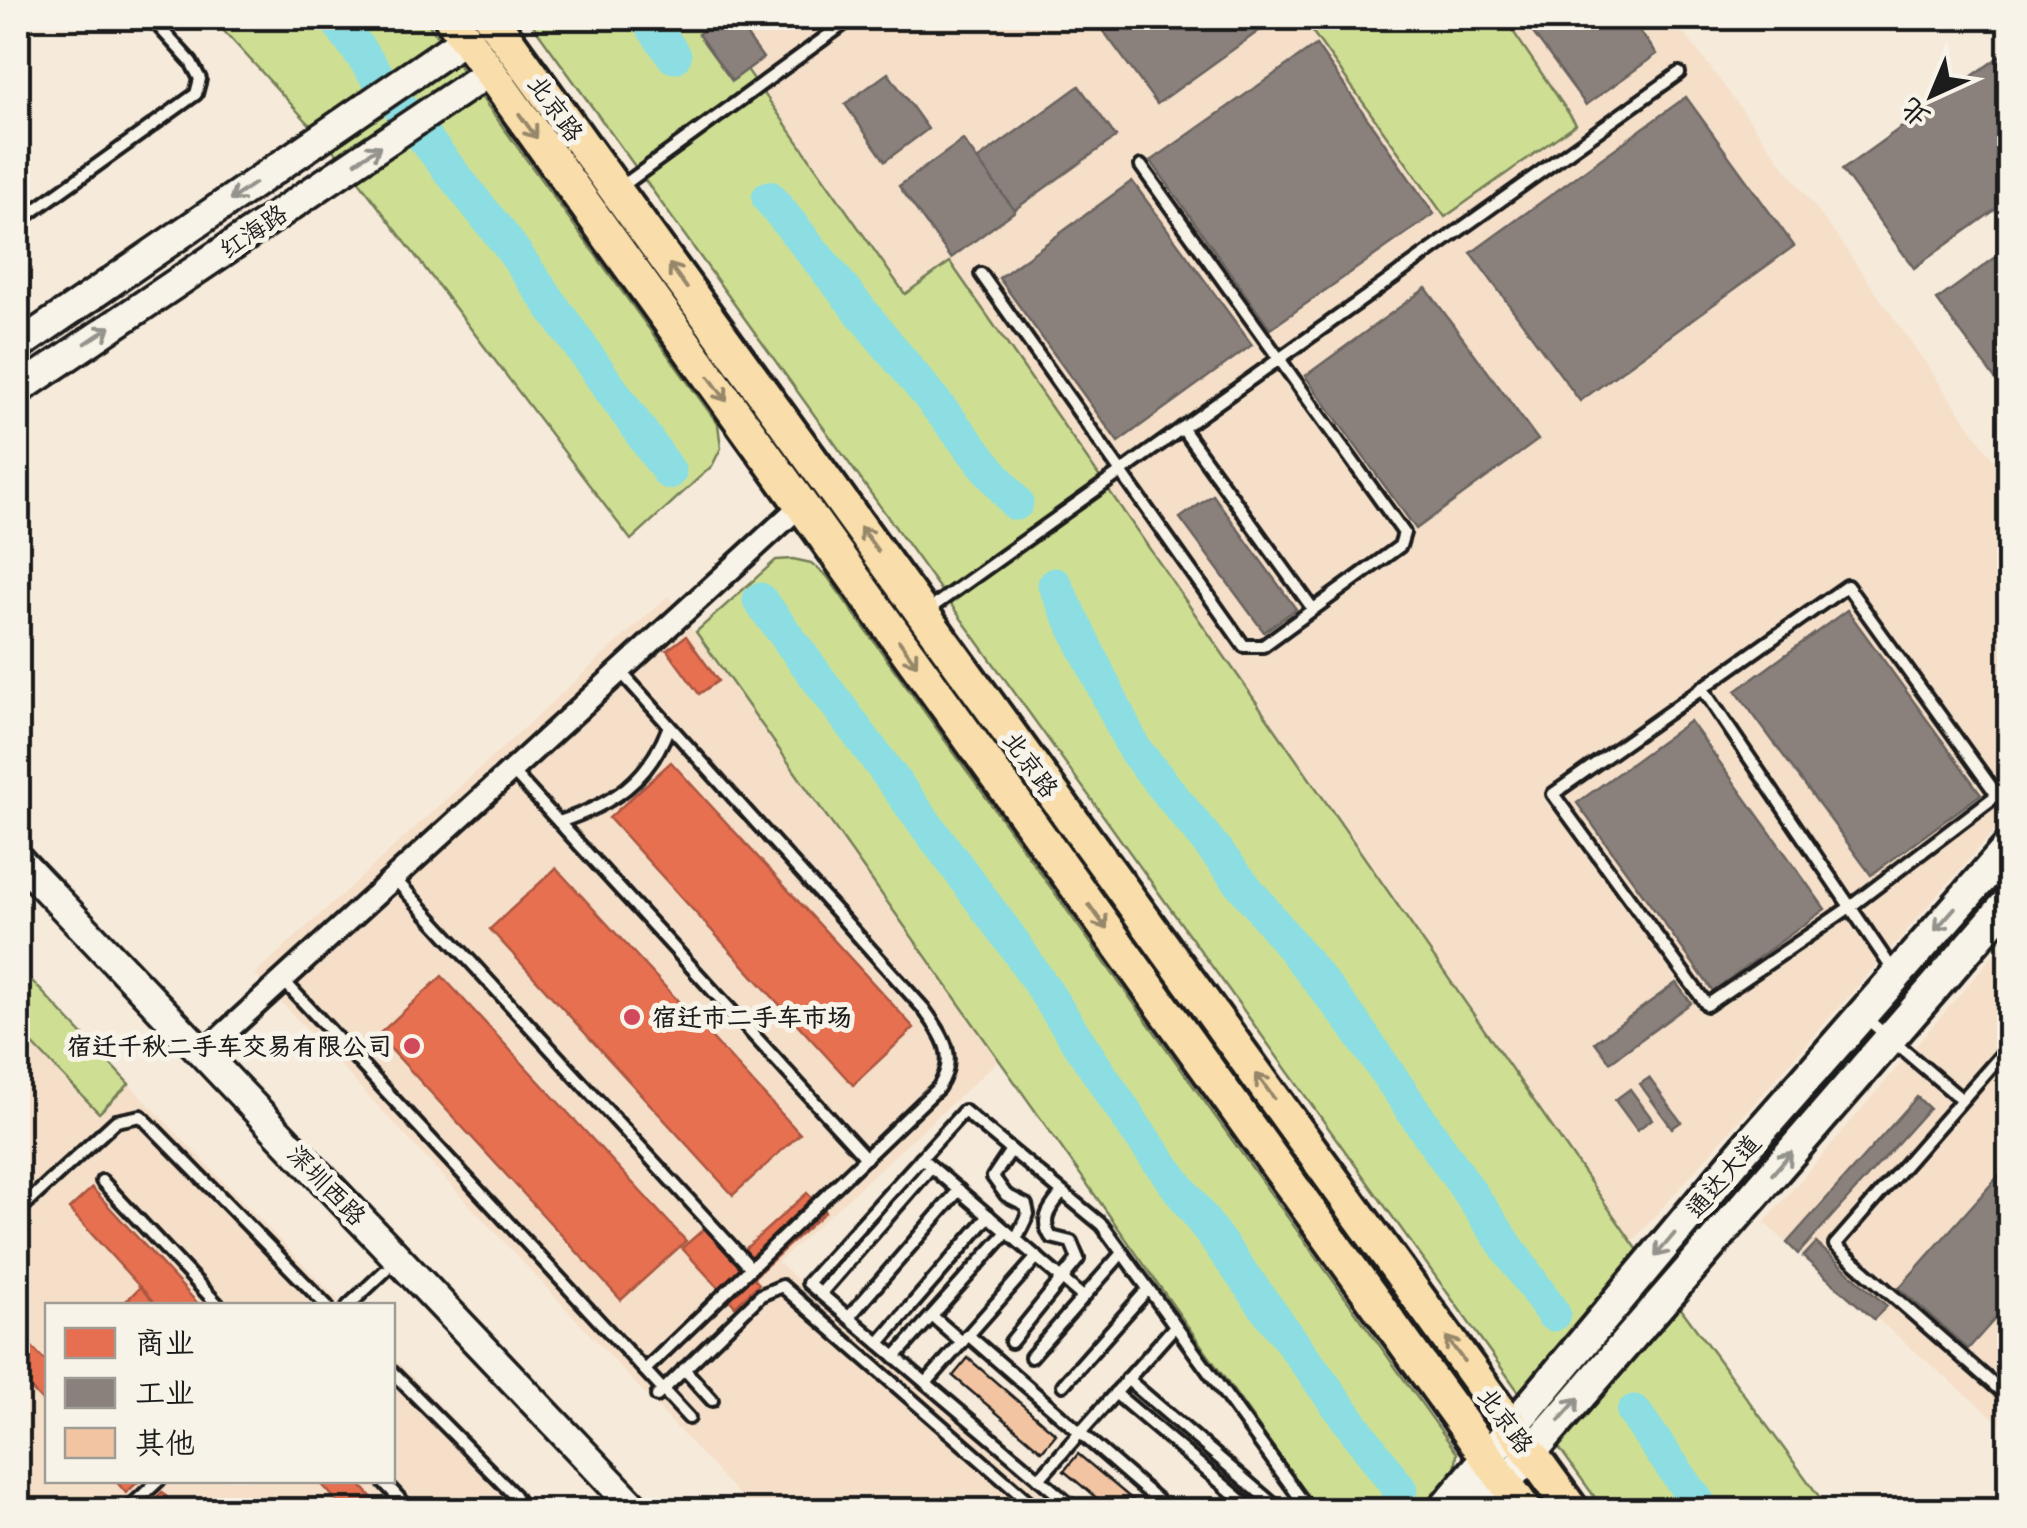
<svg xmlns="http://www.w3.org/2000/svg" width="2027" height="1528" font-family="Mali,'LXGW WenKai TC',sans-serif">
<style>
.built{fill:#f5dfc9}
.green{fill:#cedf93;stroke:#757e58;stroke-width:2.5}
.shops{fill:#e76f51;stroke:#aa5641;stroke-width:2.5}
.industry{fill:#8a817c;stroke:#69635f;stroke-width:2.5}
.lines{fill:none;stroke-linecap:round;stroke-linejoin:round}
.river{stroke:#8cdee2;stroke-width:35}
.building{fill:#f2c4a2;stroke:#1c1c1c;stroke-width:2.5}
.service-casing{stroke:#1c1c1c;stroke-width:18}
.minor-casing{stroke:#1c1c1c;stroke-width:28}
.tertiary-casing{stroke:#1c1c1c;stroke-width:35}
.secondary-casing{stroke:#1c1c1c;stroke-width:38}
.primary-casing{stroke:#1c1c1c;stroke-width:40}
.service{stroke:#f7f3e8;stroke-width:10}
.minor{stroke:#f7f3e8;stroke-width:20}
.tertiary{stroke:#f7f3e8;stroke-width:28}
.secondary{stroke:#f7f3e8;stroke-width:30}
.primary{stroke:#f9deab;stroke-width:32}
.oneway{stroke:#96876b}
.oneway2{stroke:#94928c}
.poi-dot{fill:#d1495b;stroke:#f7f3e8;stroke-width:4}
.labels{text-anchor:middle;stroke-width:10;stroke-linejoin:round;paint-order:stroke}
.street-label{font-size:25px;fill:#1c1c1c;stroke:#f7f3e8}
.poi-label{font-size:25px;font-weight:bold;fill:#1c1c1c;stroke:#f7f3e8;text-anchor:start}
</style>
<rect width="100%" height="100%" fill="#f6eada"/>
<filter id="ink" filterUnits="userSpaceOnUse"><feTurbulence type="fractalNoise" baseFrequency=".01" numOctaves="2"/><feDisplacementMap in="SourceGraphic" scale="20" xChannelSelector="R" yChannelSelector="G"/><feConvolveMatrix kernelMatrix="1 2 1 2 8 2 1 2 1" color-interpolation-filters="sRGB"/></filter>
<g filter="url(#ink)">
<g class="built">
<path d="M711 18H1673L1835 234 2009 482 2010 813 1632 1242 950 263 905 295Z"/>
<path d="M668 596 1000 1059 778 1262 1060 1510H753L255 974Z"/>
<path d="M2009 937V1431L1764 1223Z"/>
<path d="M18 1029 99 1112 129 1084 343 1305 48 1306V1480H392L393 1357 540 1510H18Z"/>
</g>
<g class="green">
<path d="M212 18H424L718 424 721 448 712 466 631 540 346 164Z"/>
<path d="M528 18H711L905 294 950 262 1632 1242 1829 1510H1604Z"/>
<path d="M1316 18H1504L1576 124 1445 217 1307 24Z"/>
<path d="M793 559 811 563 827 576 1457 1453 1454 1484 1431 1510H1318L696 632 776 560Z"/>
<path d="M18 966 129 1084 99 1113 18 1029Z"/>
</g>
<g class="shops">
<path d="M686 636 718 681 699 694 667 650Z"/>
<path d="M671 762 914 1028 853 1085 609 818Z"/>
<path d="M556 868 800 1134 733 1195 490 929Z"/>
<path d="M442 976 686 1241 621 1300 378 1035Z"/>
<path d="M92 1188 200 1306H157L140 1287 69 1209Z"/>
<path d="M807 1193 825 1212 754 1277 736 1257Z"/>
<path d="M706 1227 759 1284 735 1306 682 1248Z"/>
<path d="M140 1287 157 1306H121Z"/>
<path d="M18 1332 48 1364V1407L18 1375Z"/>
<path d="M115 1480H140L126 1493Z"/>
<path d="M318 1480H356L383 1510H345Z"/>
<path d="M162 1492 179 1510 146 1508Z"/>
<path d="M242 1496 255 1510H226Z"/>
</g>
<g class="industry">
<path d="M722 18H734L763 58 732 81 698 34Z"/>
<path d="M1094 18H1277L1157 104Z"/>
<path d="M1541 18H1630L1657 54 1586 105 1528 26Z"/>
<path d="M1316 45 1434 214 1270 329 1151 161Z"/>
<path d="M2010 49V199L1914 268 1842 170Z"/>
<path d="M888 73 928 129 885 161 845 104Z"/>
<path d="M1079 86 1116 137 1014 210 977 160Z"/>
<path d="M1686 97 1794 246 1580 401 1471 253Z"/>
<path d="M963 140 1015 211 951 258 899 186Z"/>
<path d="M1132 181 1252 345 1118 442 999 278Z"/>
<path d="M2010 247V397L2009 398 1937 300Z"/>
<path d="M1426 288 1538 440 1416 529 1305 376Z"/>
<path d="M1213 495 1296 609 1264 632 1180 518Z"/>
<path d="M1847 610 1981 794 1871 875 1736 691Z"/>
<path d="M1690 721 1825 909 1713 991 1577 803Z"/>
<path d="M1676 983 1691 1003 1610 1062 1595 1042Z"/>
<path d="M1649 1078 1681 1122 1672 1128 1640 1084Z"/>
<path d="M1630 1089 1652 1119 1637 1130 1615 1100Z"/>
<path d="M1917 1097 1929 1108 1798 1254 1787 1243Z"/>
<path d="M2010 1163V1302L1968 1349 1899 1288Z"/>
<path d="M1816 1243 1887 1306 1874 1319 1803 1257Z"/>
</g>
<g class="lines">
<g class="river">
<path d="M336 18 395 101 506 241 669 472"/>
<path d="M647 18 674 56"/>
<path d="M769 198 1016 503"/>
<path d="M1055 585 1134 749 1351 1020 1553 1314"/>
<path d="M760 600 1014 944 1135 1128 1400 1490"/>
<path d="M1634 1412 1703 1510"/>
</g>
</g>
<g class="building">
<path d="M968 1358 1056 1434 1042 1451 953 1376Z"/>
<path d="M1078 1454 1145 1510H1111L1064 1471Z"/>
</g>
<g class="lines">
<defs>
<g id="service">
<path d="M621 187 852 18"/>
<path d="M18 222 196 94 200 79 191 62 151 18"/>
<path d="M981 274 1244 646H1263L1400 546 1404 533 1141 166"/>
<path d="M1182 428 1313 609"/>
<path d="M1847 586 1997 795 1850 907 1707 1005 1553 794Z"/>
<path d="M928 610 1679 73"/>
<path d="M620 671 923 1008C943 1036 959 1057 938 1088L645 1370"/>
<path d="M1702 688 1893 970"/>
<path d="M512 771 866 1158"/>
<path d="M559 822C613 804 649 781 669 726"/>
<path d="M394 878 751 1268"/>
<path d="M283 980 689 1418"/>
<path d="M1867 1019 1961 1099"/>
<path d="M2010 1045 1835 1245 2010 1399"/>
<path d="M1011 1150 993 1177 1006 1195 1026 1205 1028 1214 1016 1239"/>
<path d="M921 1158 1083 1297"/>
<path d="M102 1181 219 1306"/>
<path d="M18 1211 116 1121 141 1116 327 1306"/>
<path d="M821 1293 931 1167"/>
<path d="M348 1306 385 1271"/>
<path d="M932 1316 962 1342"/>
<path d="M849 1317 959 1190"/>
<path d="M968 1335 1169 1510"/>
<path d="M1011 1342 1078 1259 1071 1242 1051 1237C1039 1219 1051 1207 1062 1193"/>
<path d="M879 1343 989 1216"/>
<path d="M895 1357 1007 1232"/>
<path d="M1031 1357 1122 1253"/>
<path d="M684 1369 712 1400"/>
<path d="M392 1372 514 1495 523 1510"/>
<path d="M1127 1379 1280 1510"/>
<path d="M926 1383 1037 1257"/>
<path d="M1063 1385 1148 1289"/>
<path d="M1115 1393 1253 1510"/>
<path d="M657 1396 761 1295 782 1286 1038 1510"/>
<path d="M1039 1479 1175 1326"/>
<path d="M382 1480 410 1510"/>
<path d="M127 1510 159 1480"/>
<path d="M1076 1510 808 1283 964 1111 1102 1225 1309 1510"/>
</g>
<path id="minor" d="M202 1054 801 505"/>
<g id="tertiary">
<path d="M18 346 466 38"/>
<path d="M18 390 489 72"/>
<path d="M18 859 637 1510"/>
</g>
<g id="secondary">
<path d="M1443 1510 1749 1144 2010 846"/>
<path d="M1481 1510 2010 900"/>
</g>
<g id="primary">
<path d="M451 18 1525 1510"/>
<path d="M491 18 1572 1510"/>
</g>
</defs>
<use href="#service" class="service-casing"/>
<use href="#minor" class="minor-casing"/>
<use href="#tertiary" class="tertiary-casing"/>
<use href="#secondary" class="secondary-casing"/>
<use href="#primary" class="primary-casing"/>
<use href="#service" class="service"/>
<use href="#minor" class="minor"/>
<use href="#tertiary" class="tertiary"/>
<use href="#secondary" class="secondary"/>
<use href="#primary" class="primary"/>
</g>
<defs><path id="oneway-shaft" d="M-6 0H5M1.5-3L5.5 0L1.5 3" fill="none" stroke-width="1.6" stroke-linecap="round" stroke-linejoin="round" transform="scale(2.5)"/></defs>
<g class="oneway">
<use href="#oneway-shaft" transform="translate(528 126) rotate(54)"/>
<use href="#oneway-shaft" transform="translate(678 276) rotate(-126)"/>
<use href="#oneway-shaft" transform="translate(718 389) rotate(54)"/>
<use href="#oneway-shaft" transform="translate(869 539) rotate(-126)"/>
<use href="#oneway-shaft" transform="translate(908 653) rotate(54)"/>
<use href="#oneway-shaft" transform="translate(1098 917) rotate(54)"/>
<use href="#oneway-shaft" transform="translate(1265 1086) rotate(-126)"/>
<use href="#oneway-shaft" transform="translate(1455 1349) rotate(-126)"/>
</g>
<g class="oneway2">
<use href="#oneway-shaft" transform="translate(368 154) rotate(-34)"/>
<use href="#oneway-shaft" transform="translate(242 192) rotate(145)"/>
<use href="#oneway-shaft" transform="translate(98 335) rotate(-34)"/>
<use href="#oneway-shaft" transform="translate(1945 919) rotate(131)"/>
<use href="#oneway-shaft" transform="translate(1782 1163) rotate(-49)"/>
<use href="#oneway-shaft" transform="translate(1665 1245) rotate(130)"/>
<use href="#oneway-shaft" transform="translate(1569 1409) rotate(-49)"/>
</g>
</g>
<g class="poi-dot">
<circle cx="632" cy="1017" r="10"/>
<circle cx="412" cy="1046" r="10"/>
</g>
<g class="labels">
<g class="street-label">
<text transform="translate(556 108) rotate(54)" y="9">北京路</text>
<text transform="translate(253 231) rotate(-34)" y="9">红海路</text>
<text transform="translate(1031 764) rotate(54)" y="9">北京路</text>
<text transform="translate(1723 1176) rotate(-50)" y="9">通达大道</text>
<text transform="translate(327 1185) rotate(46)" y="9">深圳西路</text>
<text transform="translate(1506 1420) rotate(54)" y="9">北京路</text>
</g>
<g class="poi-label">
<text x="652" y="1026">宿迁市二手车市场</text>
<text x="392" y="1055" text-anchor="end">宿迁千秋二手车交易有限公司</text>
</g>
</g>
<rect width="2027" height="1528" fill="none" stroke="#f7f3e8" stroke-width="60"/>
<rect x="30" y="30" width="1967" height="1468" fill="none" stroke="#1c1c1c" stroke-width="4" filter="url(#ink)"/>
<rect x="45" y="1303" width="350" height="180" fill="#f7f3e8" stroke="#9f9d96" stroke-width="2.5"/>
<rect x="65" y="1328" width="50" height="30" fill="#e76f51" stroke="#9f9d96" stroke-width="2.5"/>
<text x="135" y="1353" font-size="30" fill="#1c1c1c">商业</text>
<rect x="65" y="1378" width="50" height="30" fill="#8a817c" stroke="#9f9d96" stroke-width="2.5"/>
<text x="135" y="1403" font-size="30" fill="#1c1c1c">工业</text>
<rect x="65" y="1428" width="50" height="30" fill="#f2c4a2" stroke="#9f9d96" stroke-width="2.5"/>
<text x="135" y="1453" font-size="30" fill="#1c1c1c">其他</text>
<g transform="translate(1932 95) rotate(224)" stroke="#f7f3e8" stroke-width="8" paint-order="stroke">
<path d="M0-8L18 38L0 25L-18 38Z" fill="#1c1c1c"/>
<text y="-15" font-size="28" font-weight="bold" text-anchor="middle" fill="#1c1c1c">北</text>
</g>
</svg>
